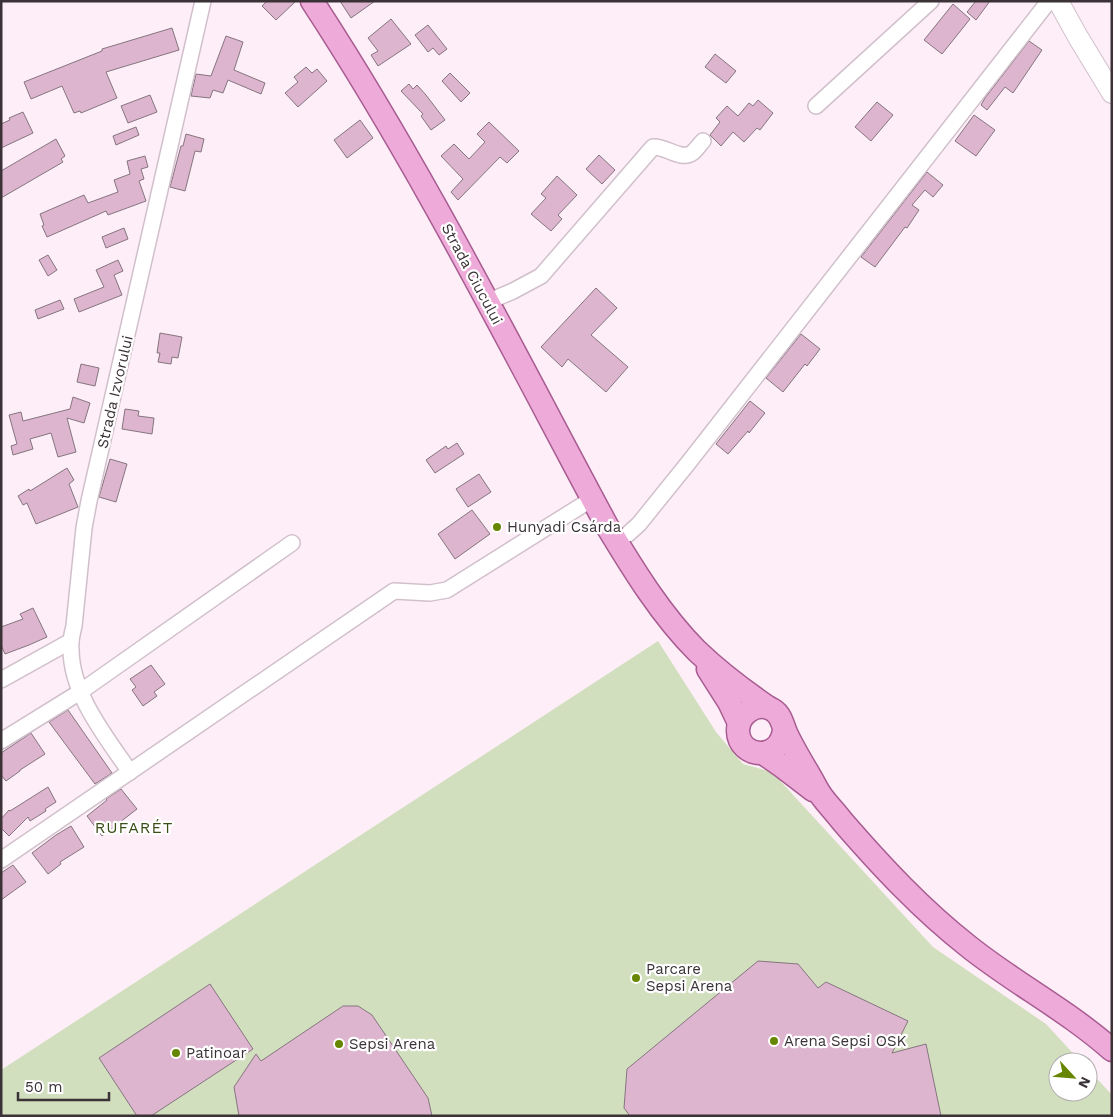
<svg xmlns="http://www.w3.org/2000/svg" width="1113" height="1117" font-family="'Work Sans',sans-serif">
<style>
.green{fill:#d2dfbe}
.building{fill:#ddb5cf;stroke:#85757f}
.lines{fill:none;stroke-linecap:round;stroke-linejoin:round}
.street-casing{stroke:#d1c0cb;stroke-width:18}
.secondary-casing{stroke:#d1c0cb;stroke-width:22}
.primary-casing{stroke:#a85c91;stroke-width:25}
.street{stroke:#fff;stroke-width:15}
.secondary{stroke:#fff;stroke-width:20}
.primary{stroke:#eeabda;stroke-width:22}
.poi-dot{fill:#668600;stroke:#fff;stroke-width:2}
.labels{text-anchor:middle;stroke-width:4.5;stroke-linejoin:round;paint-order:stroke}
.street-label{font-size:15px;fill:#3a3237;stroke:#fff}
.poi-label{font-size:15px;fill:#3a3237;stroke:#fff;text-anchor:start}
.neighbourhood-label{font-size:16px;letter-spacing:1px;fill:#3b4c16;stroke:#fff}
</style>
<rect width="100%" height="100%" fill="#fdeef7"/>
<path class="green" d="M658 641 716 732 743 764 772 772 933 947 1046 1024 1081 1062H1058V1092H1088V1069L1112 1095V1116H1V1070Z"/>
<g class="building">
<path d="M267 1H296L276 20 262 6Z"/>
<path d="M340 1H375L351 18Z"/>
<path d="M976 1H990L976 20 967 12Z"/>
<path d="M953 4 970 19 942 54 924 40Z"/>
<path d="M391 19 411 44 378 66 371 55 378 51 368 38Z"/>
<path d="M428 25 447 49 439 55 433 48 428 52 415 35Z"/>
<path d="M172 28 179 50 106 72 117 98 81 113 80 111 74 113 62 86 31 99 24 82 102 51V49Z"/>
<path d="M226 36 243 42 234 70 265 83 261 94 228 80 223 93 213 90 210 98 191 96 196 74 211 76Z"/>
<path d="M1029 41 1042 50 1013 93 1005 87 987 110 981 105 985 98Z"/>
<path d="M715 54 736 71 726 83 705 67Z"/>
<path d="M306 67 312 73 317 69 327 81 298 107 285 93 298 82 294 77Z"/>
<path d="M450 73 470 93 461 102 442 81Z"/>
<path d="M409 84 413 89 417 85 426 95 445 120 431 130 421 116 423 114 401 91Z"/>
<path d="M150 95 157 112 128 123 121 106Z"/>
<path d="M758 100 773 113 760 130 757 128 744 142 733 132 721 146 710 135 720 122 716 118 727 106 738 116 749 103 753 106Z"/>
<path d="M877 102 893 115 871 141 855 127Z"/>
<path d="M23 112 33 133 1 148V124L10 120 9 118Z"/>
<path d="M974 115 995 130 976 156 955 141Z"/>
<path d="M360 120 373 138 347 158 334 140Z"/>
<path d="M489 122 519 151 507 163 500 157 458 200 451 192 463 179 441 156 454 144 469 159 485 142 477 134Z"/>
<path d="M136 127 139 135 116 145 113 136Z"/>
<path d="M186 134 204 139 201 152 195 151 185 191 170 187 181 146H183Z"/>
<path d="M56 139 65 156 61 159 63 162 1 198V171Z"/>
<path d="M599 155 615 170 602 184 586 169Z"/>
<path d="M145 156 148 167 141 169 144 179 139 181 146 201 108 215 106 211 47 237 42 226 44 225 40 214 84 195 88 203 118 192 114 180 130 174 127 161Z"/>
<path d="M927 172 943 185 933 197 925 190 912 205 919 210 907 228 905 227 875 267 861 257Z"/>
<path d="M557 176 577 195 558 215 562 219 551 231 531 214 546 198 541 194Z"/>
<path d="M124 228 128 239 106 248 102 237Z"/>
<path d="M48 255 57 270 48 276 39 260Z"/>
<path d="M118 260 123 271 114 275 122 295 79 312 74 299 104 287 96 270Z"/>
<path d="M596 288 617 308 591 335 628 367 606 392 568 359 562 367 541 347Z"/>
<path d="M60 300 64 309 38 319 35 310Z"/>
<path d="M160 333 182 337 178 358 172 357 171 364 158 362 160 353H157Z"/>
<path d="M801 334 820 349 807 366 805 364 783 392 766 378Z"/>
<path d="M81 364 99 368 95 386 77 382Z"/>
<path d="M73 397 90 403 84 423 67 418 76 452 58 457 51 433 30 439 33 449 13 455 11 446 17 444 9 415 21 412 23 421 70 409Z"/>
<path d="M750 401 765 413 749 433 748 431 728 454 716 444Z"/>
<path d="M125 409 139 411 138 416 154 418 152 434 122 429Z"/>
<path d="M457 443 464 454 435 473 426 460 446 446 448 449Z"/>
<path d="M110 459 127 464 116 502 99 497Z"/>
<path d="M67 468 74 480 69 484 78 507 36 524 27 503 23 505 18 496 29 489 30 491Z"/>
<path d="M479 474 491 492 468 507 456 489Z"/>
<path d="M472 510 490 534 455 559 438 534Z"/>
<path d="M33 608 47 637 29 645 5 654 1 645V627L23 619 20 614Z"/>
<path d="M151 665 165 684 154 692 157 696 143 706 132 690 136 687 130 679Z"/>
<path d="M68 710 112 773 95 784 49 722Z"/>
<path d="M31 733 45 754 20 770V771L6 781 1 775V753Z"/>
<path d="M48 787 56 802 45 809 46 811 30 821 28 817 9 836 1 828V819L9 810 10 811Z"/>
<path d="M121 789 137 809 102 836 87 816 107 800 106 799Z"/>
<path d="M71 826 84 847 60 862 61 864 48 874 32 853 56 835Z"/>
<path d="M13 865 26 882 1 900V873Z"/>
<path d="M758 961 798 964 818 988 826 982 908 1021 892 1053 926 1044 941 1116H630L624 1108 627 1069Z"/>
<path d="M210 984 253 1049 151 1116H137L99 1058Z"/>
<path d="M343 1006H358L372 1015 428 1098 432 1116H239L234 1087 256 1054 261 1061Z"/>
</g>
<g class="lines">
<defs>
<g id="street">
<path d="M816 106 931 1"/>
<path d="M487 302 513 291 541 276 653 147C666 146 681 161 692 153 696 150 699 145 703 141"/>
<path d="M628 534 639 524 689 462 1049 1"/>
<path d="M1 680 71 641"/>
<path d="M1 741 80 692 292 543"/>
<path d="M130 772C106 737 71 694 71 649 70 641 72 634 74 626L84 528 89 501 203 1"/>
<path d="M1 860 394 591 430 593 447 590 592 499"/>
</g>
<path id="secondary" d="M1058 1 1078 37 1112 93"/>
<g id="primary">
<path d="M312 1C422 169 512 349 607 526 633 569 661 615 697 651 719 672 744 691 769 708"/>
<path d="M708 669 729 702 739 723"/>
<path d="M784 730C780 762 739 759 738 731 738 715 754 703 769 708 782 713 782 725 787 735 794 750 803 764 811 778 815 785 818 792 823 798 829 806 836 813 842 821 881 866 921 909 968 946 1014 983 1067 1010 1112 1050"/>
<path d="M763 753 783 767 813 790"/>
</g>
</defs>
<use href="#street" class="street-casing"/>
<use href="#secondary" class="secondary-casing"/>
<use href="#primary" class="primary-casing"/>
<use href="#street" class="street"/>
<use href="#secondary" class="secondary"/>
<use href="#primary" class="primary"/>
</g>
<g class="poi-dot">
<circle cx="497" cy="527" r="5"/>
<circle cx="636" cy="978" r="5"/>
<circle cx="774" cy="1041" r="5"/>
<circle cx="339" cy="1044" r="5"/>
<circle cx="176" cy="1053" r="5"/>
</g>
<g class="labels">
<g class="street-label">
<text transform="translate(472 274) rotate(62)" y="5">Strada Ciucului</text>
<text transform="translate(115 392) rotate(-77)" y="5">Strada Izvorului</text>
</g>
<g class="poi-label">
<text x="507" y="532">Hunyadi Csárda</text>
<text x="646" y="974">Parcare<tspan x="646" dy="17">Sepsi Arena</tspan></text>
<text x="784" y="1046">Arena Sepsi OSK</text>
<text x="349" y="1049">Sepsi Arena</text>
<text x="186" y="1058">Patinoar</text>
</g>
<g class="neighbourhood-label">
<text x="134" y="833">RUFARÉT</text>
</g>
</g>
<rect width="1113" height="1117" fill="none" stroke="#3a3237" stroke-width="5"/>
<g transform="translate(1073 1077) rotate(116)"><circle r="24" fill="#ffffff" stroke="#b0adaf"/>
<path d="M0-4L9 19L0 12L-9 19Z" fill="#668600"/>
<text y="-8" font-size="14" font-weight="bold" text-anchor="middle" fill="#3a3237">N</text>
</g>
<path d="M18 1092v8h91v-8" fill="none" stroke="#3a3237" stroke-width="2.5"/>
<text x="25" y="1092" font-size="15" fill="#3a3237" stroke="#ffffff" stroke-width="4" paint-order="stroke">50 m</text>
</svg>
